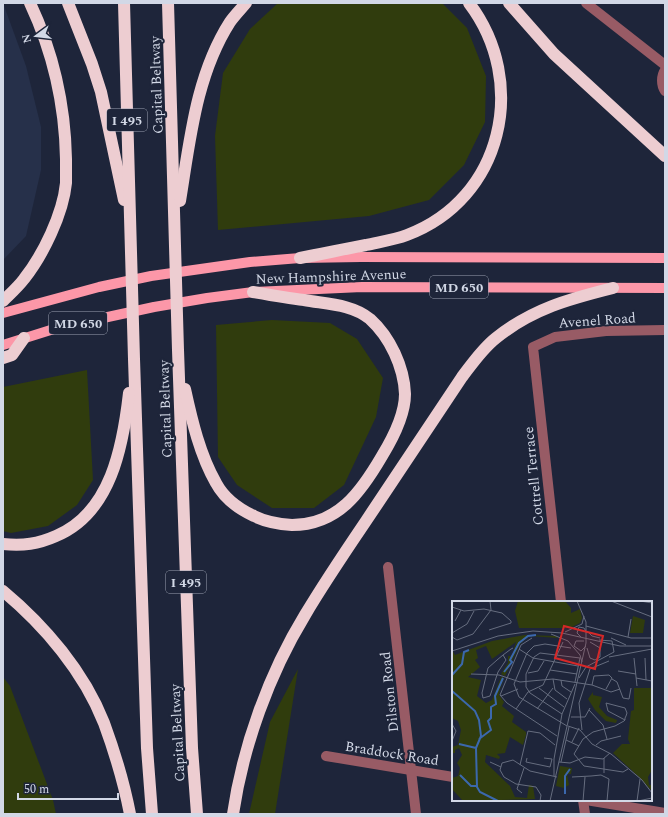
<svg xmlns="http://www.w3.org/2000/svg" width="668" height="817" font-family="Spectral,serif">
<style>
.built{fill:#26304a}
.green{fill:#303c0d}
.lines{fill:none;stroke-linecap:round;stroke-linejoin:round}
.minor{stroke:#985b65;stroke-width:10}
.major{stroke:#fc97a8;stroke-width:10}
.highway{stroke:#edcdd1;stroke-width:12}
.labels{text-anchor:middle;stroke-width:4;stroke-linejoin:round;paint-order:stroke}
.shield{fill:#1e253a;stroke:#9ca2b2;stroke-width:1}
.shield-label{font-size:13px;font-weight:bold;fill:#d2d8e6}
.street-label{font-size:14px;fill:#d2d8e6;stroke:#1e253a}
.inset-river{fill:none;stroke:#3b68ad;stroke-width:2}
.inset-road{fill:none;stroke:#666d7f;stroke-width:1}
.view{fill:#d62828;fill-opacity:0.15;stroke:#d62828;stroke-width:2}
.inset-edge{fill:none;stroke:#d2d8e6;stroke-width:2}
</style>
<rect width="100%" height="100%" fill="#1e253a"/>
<path class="built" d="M3 3 26 66 41 127V170L26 236 3 260Z"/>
<g class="green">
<path d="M278 3H442L467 28 486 76 485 122 464 165 429 200 369 216 218 230 215 136 223 73 250 29Z"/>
<path d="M272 320 330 323 357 339 383 378 376 417 344 485 314 508H272L237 485 218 457 216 325Z"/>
<path d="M87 370 93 480 77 505 48 526 11 533 3 531V387Z"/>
<path d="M298 669 275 814H249L270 722Z"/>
<path d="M3 677 10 686 53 800 56 814H3Z"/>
</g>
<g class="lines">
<g class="minor">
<path d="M586 3 665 65"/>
<path d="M665 70C661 76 661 85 665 91"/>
<path d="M388 567 416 814"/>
<path d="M561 602 533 347 555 337 606 331 665 330"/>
<path d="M326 756 453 777"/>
<path d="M583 800 585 814"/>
<path d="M586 800 665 813"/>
</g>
<g class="major">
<path d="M3 313 99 287 151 276 250 262 300 258 361 257 665 258"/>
<path d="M3 345 57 328 154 307 207 298 253 292 362 287 665 288"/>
</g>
<g class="highway">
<path d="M68 3 92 64 101 92 124 200"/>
<path d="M124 3 134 359 147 748 152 814"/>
<path d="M168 3 178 350 192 748 197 814"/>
<path d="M509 3 554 54 665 156"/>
<path d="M180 201C190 140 196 75 230 22 235 15 241 9 246 3"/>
<path d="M300 258C322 254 344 249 366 245 379 242 394 240 407 235 503 199 529 82 469 3"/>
<path d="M3 301C10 294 18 287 24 279 43 255 63 214 66 183 66 175 66 166 66 159 65 104 53 52 30 3"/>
<path d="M3 358 12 355 24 338"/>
<path d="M185 389C192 421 200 455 216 483 224 498 239 509 254 516 266 522 278 524 292 525 338 525 361 492 382 456 393 438 405 415 405 394 404 367 390 337 370 319 352 304 326 304 304 300 287 298 270 295 253 292"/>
<path d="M3 544C23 546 38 544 56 536 111 513 123 446 129 393"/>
<path d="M3 591C45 626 84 672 104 723 115 753 124 783 130 814"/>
<path d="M233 814C243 746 269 674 305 615 324 583 345 552 366 521 398 473 430 425 462 377 472 364 482 349 496 338 532 309 569 299 613 288"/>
</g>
</g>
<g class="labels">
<g class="shield">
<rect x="107" y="109" width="40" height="22" rx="3"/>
<rect x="430" y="276" width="58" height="22" rx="3"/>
<rect x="49" y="312" width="58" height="22" rx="3"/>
<rect x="166" y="571" width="40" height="22" rx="3"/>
</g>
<g class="shield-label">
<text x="127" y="125">I 495</text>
<text x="459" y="292">MD 650</text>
<text x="78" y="328">MD 650</text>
<text x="186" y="587">I 495</text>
</g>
<g class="street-label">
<text transform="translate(156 85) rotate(-92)" y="5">Capital Beltway</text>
<text transform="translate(331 276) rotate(-2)" y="5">New Hampshire Avenue</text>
<text transform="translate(597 320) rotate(-4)" y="5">Avenel Road</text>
<text transform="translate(165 409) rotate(-92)" y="5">Capital Beltway</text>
<text transform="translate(533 476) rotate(-96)" y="5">Cottrell Terrace</text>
<text transform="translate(389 692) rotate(-96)" y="5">Dilston Road</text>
<text transform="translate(177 733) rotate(-93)" y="5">Capital Beltway</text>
<text transform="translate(392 753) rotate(9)" y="5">Braddock Road</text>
</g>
</g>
<g transform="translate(452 601)">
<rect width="200" height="200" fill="#1e253a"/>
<path d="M66 0H113L119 7V12L128 8 130 17 128 22 118 27H67L63 10ZM181 15 193 19 191 32H178ZM73 34 104 35 106 37 77 35 68 43 53 75 49 73 56 62V55H60L64 41 40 58 34 45 24 49 26 57 23 59 28 66 16 76 29 79 25 95 34 102 40 99 49 76 52 77 48 88 47 94 52 101 50 105 62 115 60 121 74 131V134L71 144 58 136 53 152 45 153 48 156 47 158 34 154 33 161 58 185 63 196 75 197 77 184 81 185 83 198 11 200 0 188V177L6 175 8 167 5 162 10 154 7 147 3 149V152H0V146L6 144 9 129 6 120 0 117V49L3 54 40 40ZM182 87H200V169L196 176 197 184H200L199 189 187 176 189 173 187 176 161 152 170 143H178L176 138 179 110 182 109ZM141 91V94L150 96 147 106 155 115 165 119 164 122 154 120 143 109 136 98ZM108 165 120 167 119 173H115L117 184 112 187 104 185Z" fill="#303c0d"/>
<path class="inset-river" d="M52 71 60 61 58 59 67 42 76 35 84 34M0 74 10 63 12 51 17 49M0 90 23 110 27 119 29 135 24 147 25 186 28 191 46 200M27 138 39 129 36 120 39 117V106L44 103 43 95 51 77M7 143 24 147M8 174 19 185H25M113 193V175L118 168"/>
<path class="inset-road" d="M159 0 200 16M188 0 200 2M0 6 12 10 32 8 50 12 59 20V22L37 29M3 20 9 9M134 25 179 37H200M113 31 130 23 132 15M136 31 140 35 148 37M0 32 15 23 22 10M99 33 116 40 128 54 130 61M0 36 5 39 21 33 39 9 38 0M129 36 125 32 127 26 132 27 135 32M176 36 179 18M80 37 69 44 48 94 55 102 105 135M159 37 174 44M132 40H124L122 45 129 50 134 45M135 47 138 57 143 59 148 56V47L138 41M67 48 81 57 126 65M0 50 46 35 81 30 110 32 168 45H200M51 54 54 59 46 71 38 95 31 97 30 92 36 67 45 59 51 54 59 48 61 47M157 56 200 48M182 57 185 85M193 57 194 79M140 67 157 60M98 69 125 73M166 70 184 73M76 72 86 70 92 60M19 73 47 74 68 81 101 78 140 84 159 91 168 88M127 77 134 66 162 51 160 40 147 39M184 77 200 80M101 78 103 89 115 98M160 78 165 81 171 97 177 98 179 87M109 79 110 85 119 91M140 84 142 75 157 74 160 77 154 88M87 87 112 106M49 95 66 88M64 108 76 91 91 84 111 41M85 108 101 87M137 109 151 124 155 138M110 113 78 92 74 86V73L82 56 88 52 128 57 123 81M119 116H133L138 107M173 119 156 110 154 102 173 107 175 112 174 115 173 117V119L172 120 163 125 141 131 131 138 122 153 132 165 171 171 176 168M0 123 4 130 0 140M115 125 67 96 62 83 75 52 82 45 93 43 119 47M116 125 128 129 140 143 159 153 190 179 200 192M130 129 127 102 138 68M114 139 127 145M120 141 127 127M144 144 149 140 169 135M75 157 74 161 98 166 100 158 92 157M38 161 49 166M107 161 118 162 133 156 151 158 158 152M109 161 117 126M68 164 76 130 88 132 103 144M152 172V157M102 175V158L110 113 123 83M139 175 149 174 157 178 155 200M120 176 139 175M70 192 65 188 72 167M88 200 89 194 84 186 64 183 52 176 48 169 50 162 61 159 78 170 105 176M98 200 134 42V21L125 0M131 200 133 176M185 200 188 178M186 200 200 197"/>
<path class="view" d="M112 25 151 35 143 68 103 57Z"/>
<rect width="200" height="200" class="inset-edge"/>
</g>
<rect width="668" height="817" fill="none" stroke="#d2d8e6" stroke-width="8"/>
<g transform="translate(36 36) rotate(255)" stroke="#1e253a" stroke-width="3" paint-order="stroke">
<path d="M0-3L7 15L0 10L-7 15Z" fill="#d2d8e6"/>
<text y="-6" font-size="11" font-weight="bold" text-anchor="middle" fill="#d2d8e6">N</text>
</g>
<path d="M18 793v6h100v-6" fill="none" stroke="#d2d8e6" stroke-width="2"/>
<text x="24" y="793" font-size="12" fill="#d2d8e6" stroke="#1e253a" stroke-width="3" paint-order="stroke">50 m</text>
</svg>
